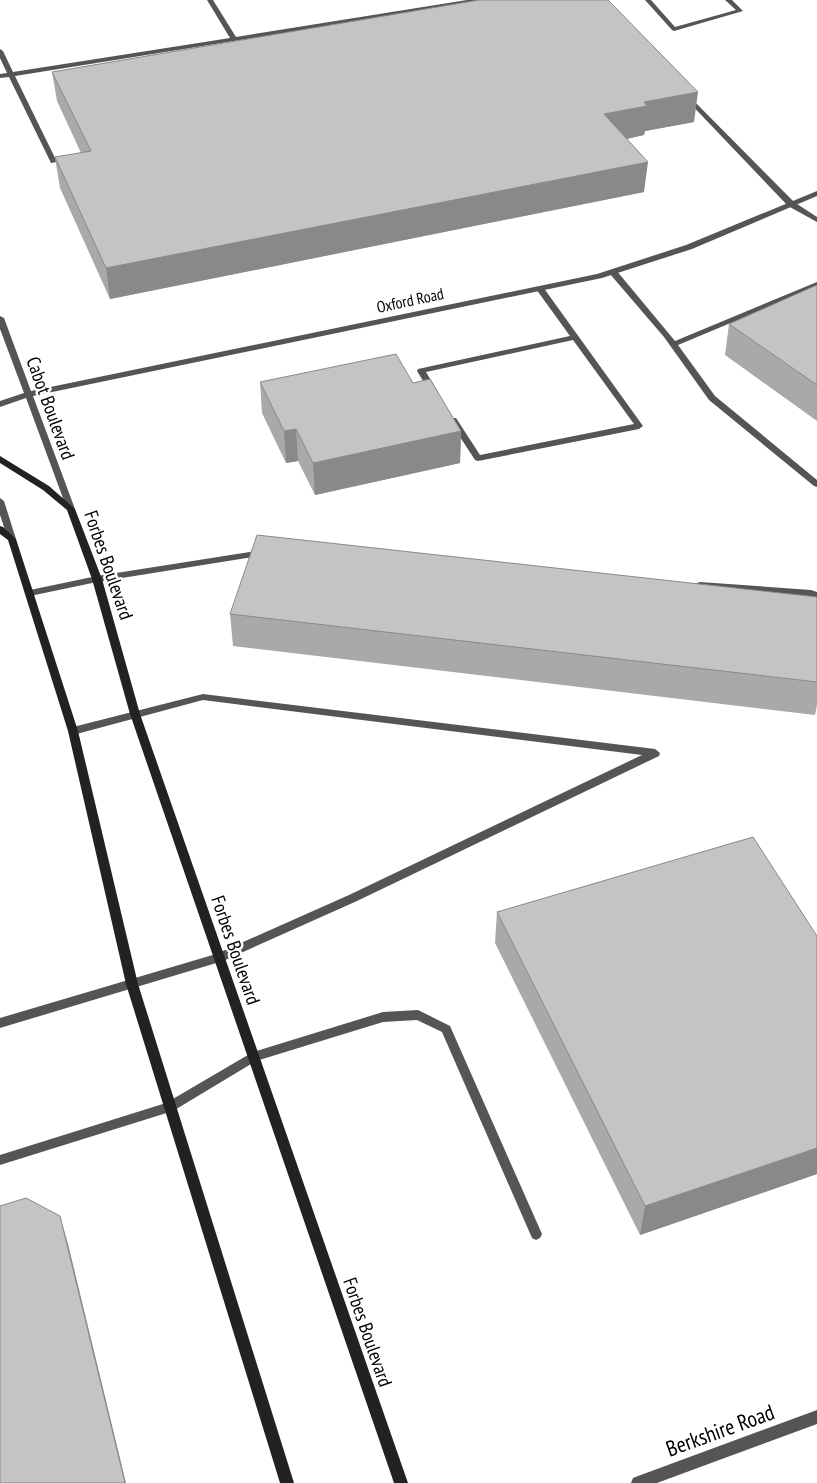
<svg xmlns="http://www.w3.org/2000/svg" width="817" height="1483" font-family="'PT Sans Narrow',sans-serif">
<style>
.lines{fill:none;stroke-linecap:round;stroke-linejoin:round}
.lane{fill:#555;fill-rule:evenodd}
.street{fill:#555;fill-rule:evenodd}
.secondary{fill:#222;fill-rule:evenodd}
.wall{fill:#a9a9a9}
.shaded-wall{fill:#898989}
.building{fill:#c4c4c4;stroke:#898989}
.labels{text-anchor:middle;stroke-width:5;stroke-linejoin:round;paint-order:stroke}
.far-street-label{font-size:16px;fill:#000;stroke:#fff}
.street-label{font-size:19px;fill:#000;stroke:#fff}
.near-street-label{font-size:22px;fill:#000;stroke:#fff}
</style>
<rect width="100%" height="100%" fill="#fff"/>
<g class="lines">
<g class="lane">
<path d="M207 0H213L236 37 467 0H482L479 2 15 76 57 162 51 163 9 77 0 78V74L7 73 0 58V49L3 51 13 72 230 38Z"/>
<path d="M645 0H651L675 27 736 10 725 0H732L743 11 674 31 672 30Z"/>
<path d="M685 96H689L794 202 817 217V222L788 206 685 98Z"/>
<path d="M610 270H616L675 341 817 282V287L678 345 715 396 817 480V487L814 486 709 400 664 337 610 274Z"/>
<path d="M537 287H543L643 426 639 429 478 461 475 460 449 420 450 418H456L480 455 634 424 573 340 426 372 438 392 434 394H431L417 371 418 369 570 336 536 289Z"/>
<path d="M263 550 266 551 268 553 266 555 97 582 30 596 25 593 30 590 97 576Z"/>
<path d="M700 582 811 590 817 592V599L809 596 697 587 695 585 697 583Z"/>
<path d="M203 694 655 749 660 753 659 756 357 901 223 961 0 1028V1018L216 954 349 895 642 755 203 700 73 735 68 731 73 727Z"/>
<path d="M418 1010 450 1026 542 1234 540 1238 536 1240 532 1238 442 1032 417 1020 383 1022 256 1061 173 1111 0 1165V1155L166 1103 253 1052 383 1012Z"/>
</g>
<g class="street">
<path d="M817 191V196L692 249 602 278 33 396 75 509 71 512 67 509 26 398 0 407V401L24 393 0 329V316L4 318 31 391 597 274 686 245Z"/>
<path d="M0 498 4 501 16 539 15 541H9L8 539 0 515Z"/>
<path d="M817 1410V1424L657 1483H631L633 1478 638 1476Z"/>
</g>
<g class="secondary">
<path d="M0 456 49 486 75 509 102 579 140 714 408 1483H394L130 714 92 579 67 510 43 490 0 463Z"/>
<path d="M0 526 3 527 16 539 78 731 138 984 294 1483H280L126 984 68 731 8 540 0 534Z"/>
</g>
</g>
<g class="wall">
<path d="M52 72 694 122 645 131 644 135 627 139 644 192 110 299 60 188 55 158 81 153 57 101Z"/>
<path d="M817 285V421L725 355 729 324Z"/>
<path d="M260 382 413 383 461 431 460 463 315 495 298 461 286 463 262 413Z"/>
<path d="M817 597V705L815 715 233 646 230 614Z"/>
<path d="M497 912 817 936V1174L640 1235 495 943Z"/>
</g>
<g class="shaded-wall">
<path d="M698 92 694 122 645 131 644 135 602 144 604 114 644 102Z"/>
<path d="M648 162 644 192 110 299 106 268Z"/>
<path d="M296 429 298 461 286 463 284 431Z"/>
<path d="M461 431 460 463 315 495 313 463Z"/>
<path d="M817 1148V1174L640 1235 645 1206Z"/>
<path d="M60 1216 68 1244 126 1483H125Z"/>
</g>
<g class="building">
<path d="M479 0H608L698 92 644 102 647 106 604 114 648 162 106 268 55 157 91 151 52 72Z"/>
<path d="M817 285V385L729 324Z"/>
<path d="M396 354 413 383 430 379 461 431 313 463 296 429 284 431 260 382Z"/>
<path d="M257 535 817 597V682L230 614Z"/>
<path d="M753 837 817 936V1148L645 1206 497 912Z"/>
<path d="M26 1198 60 1216 125 1483H0V1206Z"/>
</g>
<g class="labels">
<g class="far-street-label">
<text transform="translate(410 300) rotate(-12)" y="6">Oxford Road</text>
</g>
<g class="street-label">
<text transform="translate(51 408) rotate(70)" y="7">Cabot Boulevard</text>
<text transform="translate(109 565) rotate(71)" y="7">Forbes Boulevard</text>
<text transform="translate(236 950) rotate(71)" y="7">Forbes Boulevard</text>
<text transform="translate(368 1332) rotate(71)" y="7">Forbes Boulevard</text>
</g>
<g class="near-street-label">
<text transform="translate(720 1430) rotate(-20)" y="8">Berkshire Road</text>
</g>
</g>
</svg>
